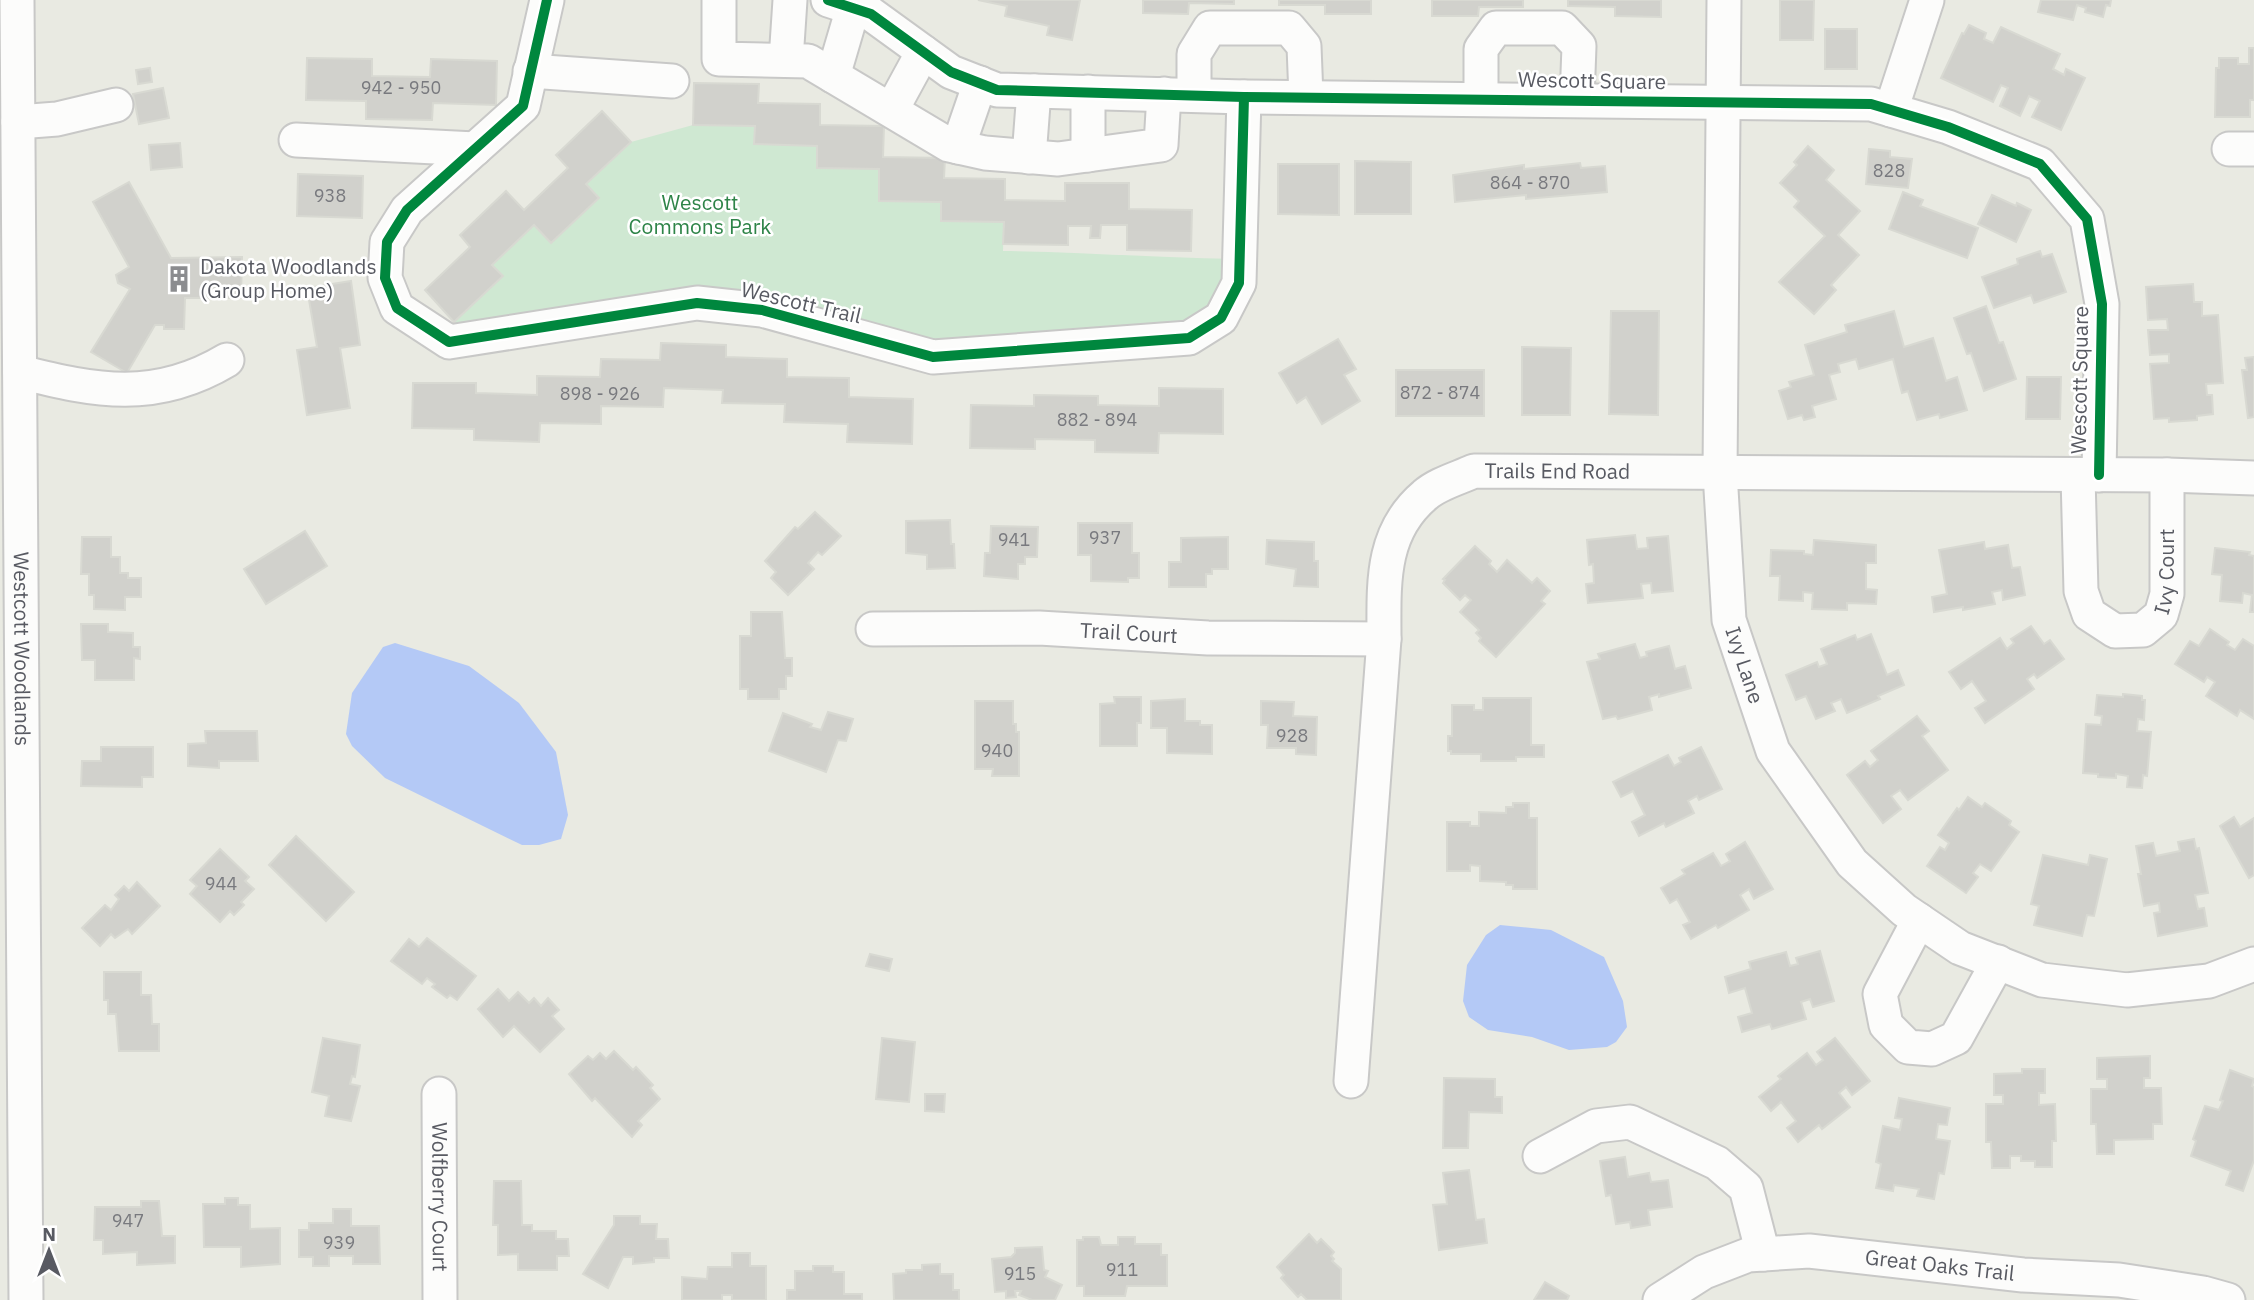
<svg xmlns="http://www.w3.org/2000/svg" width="2254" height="1300" font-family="'IBM Plex Sans',sans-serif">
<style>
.green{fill:#cfe8d2}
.water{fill:#b4c9f6}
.building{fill:#d1d1cc;stroke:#d8d9d2;stroke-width:2}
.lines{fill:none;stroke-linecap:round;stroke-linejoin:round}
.minor-casing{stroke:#c8c8c7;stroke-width:37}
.minor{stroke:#fcfcfb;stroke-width:33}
.cycleway-casing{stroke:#fff;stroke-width:15}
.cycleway{stroke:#00873e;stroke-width:10}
.labels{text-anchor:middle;stroke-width:5;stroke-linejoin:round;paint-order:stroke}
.number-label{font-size:18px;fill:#78797e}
.street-label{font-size:21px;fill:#585a62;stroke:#fff}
.park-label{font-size:21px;fill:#2e8448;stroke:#fff}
.poi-label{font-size:21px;fill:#585a62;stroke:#fff;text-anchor:start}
</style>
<rect width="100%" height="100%" fill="#e9eae2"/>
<path class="green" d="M693 125 755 126V144L817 146 879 169V201L941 202V221L1004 222 1003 251C1082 252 1161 258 1239 259L1221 318 933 357 762 310 468 339 453 320 502 276 492 265 534 225 586 184 631 142Z"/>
<g class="water">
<path d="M395 643 469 666 519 703 556 752 568 815 561 839 539 845H522L385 778 352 746 346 734 352 693 383 647Z"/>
<path d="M1500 925 1551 930 1604 957 1623 1001 1627 1027 1616 1042 1607 1047 1569 1050 1532 1037 1488 1030 1469 1017 1463 1001 1467 965 1486 935Z"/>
</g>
<g class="building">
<path d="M978 0H1080L1072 40 1047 35 1049 26 1005 16 1007 6Z"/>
<path d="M1143 0H1234V4L1189 3 1188 14 1143 13Z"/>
<path d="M1279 0H1371V14H1325V5H1279Z"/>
<path d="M1432 0H1523V7H1479L1478 16H1432Z"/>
<path d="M1568 0H1661V17L1615 16V7L1568 6Z"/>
<path d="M1780 0H1814L1813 40H1780Z"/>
<path d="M2041 0H2111L2110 6 2106 5 2103 17 2085 12 2086 8 2077 5 2073 20 2038 12Z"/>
<path d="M1969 25 1986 33 1984 39 1993 43 2001 27 2060 54 2053 69 2064 75 2066 69 2085 78 2061 130 2032 117 2040 101 2029 96 2020 116 2000 106 2008 88 2001 85 1993 102 1941 78 1962 33 1964 34Z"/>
<rect x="1825" y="29" width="32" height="40"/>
<path d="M2249 48H2254V100H2250V117H2215L2216 68H2219V58H2238V64H2249Z"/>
<path d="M307 58 372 59V76L430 77 431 59 497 61 496 105 433 103 432 120 366 119V101L306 100Z"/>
<path d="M150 68 152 82 138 84 136 70Z"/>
<path d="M694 83 759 84 758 103 820 104V125L884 126 883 157 945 158 944 178 1005 179V200L1065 201V183H1129V209L1192 210 1191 251 1127 250V225H1101L1100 238H1090L1091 226H1068V245L1003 244 1004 222 941 221V202L879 201V169L817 168V146L754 144 755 126 693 125Z"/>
<path d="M163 88 169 118 139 124 133 94Z"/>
<path d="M602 111 631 142 586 184 599 198 551 243 534 225 492 265 503 276 454 322 425 290 470 247 460 235 506 191 524 210 568 168 556 155Z"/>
<path d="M180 143 182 167 151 170 149 145Z"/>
<path d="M1808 146 1834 170 1826 180 1860 211 1838 235 1859 255 1831 285 1836 290 1814 314 1779 282 1825 236 1794 207 1799 201 1780 183 1797 165 1794 162Z"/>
<path d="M1869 149 1890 151V157L1912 159 1908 188 1866 184Z"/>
<path d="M1355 161 1411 162V214H1355Z"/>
<path d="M1580 163 1581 168 1605 166 1607 192 1526 199V195L1455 202 1453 175 1524 165V169Z"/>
<path d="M1278 164H1339V215L1278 214Z"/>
<path d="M298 174 363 176 362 218 297 216Z"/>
<path d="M129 182 171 258 242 257 241 298H185L184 329H164V325H155L127 373 91 352 130 289 118 283 116 275 129 267 93 202Z"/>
<path d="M1903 192 1923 200 1920 206 1978 228 1967 258 1889 229Z"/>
<path d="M1992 195 2016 206 2017 203 2031 210 2016 242 1978 224Z"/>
<path d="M2040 251 2042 257 2052 254 2066 292 2034 303 2031 295 1994 308 1982 277 2018 264 2017 259Z"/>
<path d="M351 281 360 345 340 348 350 408 307 415 297 350 317 347 307 288Z"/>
<path d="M2193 284 2194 302H2202V316L2218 315 2223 383 2206 384 2207 395H2212L2213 414 2197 416V420L2169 422V418L2154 419 2150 364 2169 363V354L2150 355 2148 330H2168L2167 319 2148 320 2146 287Z"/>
<path d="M1986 306 1999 343 2003 342 2016 379 1984 391 1971 353 1967 354 1954 318Z"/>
<path d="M1611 311H1659L1658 415 1609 414Z"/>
<path d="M1894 311 1904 347 1933 338 1946 381 1957 377 1967 410 1940 418 1939 414 1917 420 1908 391 1902 393 1893 359 1859 369 1856 359 1838 364 1840 372 1829 375 1836 399 1812 406 1815 417 1804 420 1802 415 1788 419 1779 391 1791 387 1789 382 1814 375 1805 345 1847 332 1845 325Z"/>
<path d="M1338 339 1356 369 1344 375 1360 401 1322 424 1306 397 1297 403 1279 373Z"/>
<path d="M661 343 726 345V357L787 359V377L849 378V397L913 399 912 444 847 442 848 424 784 422 785 404 722 403 723 390 664 388 663 407 601 406V424L540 423 539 442 474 440V429L412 428 413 383H476V393L537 395V376L600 377 601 359 660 360Z"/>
<path d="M1522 347 1571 348 1570 415H1522Z"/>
<path d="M2254 357V417L2248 418 2242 370H2247L2245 358Z"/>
<rect x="1396" y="370" width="88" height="46"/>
<path d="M2027 377H2061L2060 419H2026Z"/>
<path d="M1159 388 1223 389V434L1159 433 1158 453 1095 452V440L1035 439V449L970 448 971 405 1034 406V395L1098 396V405L1159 406Z"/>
<path d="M815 512 841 536 822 555 818 552 808 563 814 569 788 595 771 578 776 572 765 561 795 527 798 529Z"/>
<path d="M950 520 951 544H954L955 568 927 569V555L906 553V521Z"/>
<path d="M1078 523H1132V553H1139V578H1128V582L1091 581V555H1078Z"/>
<path d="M991 526 1038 527 1037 557H1025V564H1018V579L984 576 985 553H990Z"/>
<path d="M305 531 327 566 266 604 244 569Z"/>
<path d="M1635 535 1637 549 1648 548 1647 538 1668 536 1673 591 1652 593 1651 583 1641 584 1643 598 1588 603 1586 584 1594 583 1593 564 1589 565 1587 540Z"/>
<path d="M82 537H111V557H120V573H128V578H141V597H125V610L94 609V595H89V574H81Z"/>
<path d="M1228 537V569H1212V574H1206V587H1169V562H1181V538Z"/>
<path d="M1267 540 1314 542V561H1318V587L1294 586 1296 569 1266 564Z"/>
<path d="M1814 540 1876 545V563H1866V589L1877 590 1876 604 1847 603V610L1812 609 1813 593 1803 592V601L1779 600 1780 576H1770L1771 550 1804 551V554L1813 555Z"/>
<path d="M1984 542 1985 549 2008 545 2012 568 2020 567 2025 595 2003 600 2002 590 1992 592 1995 604 1963 610V607L1934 612 1932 597 1947 594 1939 550Z"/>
<path d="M1475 546 1491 561 1489 564 1497 572 1507 560 1532 583 1537 578 1550 591 1541 601 1545 604 1496 657 1479 641 1481 638 1476 633 1479 630 1460 612 1471 600 1465 595 1460 600 1443 583 1445 580 1443 579Z"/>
<path d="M2215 548 2250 552 2249 555 2254 556V612H2250L2252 595 2243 593 2242 603 2220 601 2222 575 2212 574Z"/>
<path d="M751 612H782L785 658H792V676H786V689H779V699H748V689H740V636H751Z"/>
<path d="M81 624H108V632L133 633V647H140V659L134 658V680H95V660H82Z"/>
<path d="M2031 626 2044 644 2050 640 2064 659 2037 678 2034 674 2027 679 2034 689 1985 723 1975 708 1986 701 1972 681 1961 689 1949 672 2000 638 2007 649 2014 643 2011 639Z"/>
<path d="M2210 629 2229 642 2227 645 2235 650 2243 639 2254 646V719L2240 710 2237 716 2206 696 2215 682 2207 677 2204 682 2175 664 2190 641 2199 646Z"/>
<path d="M1871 634 1887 675 1898 670 1904 685 1878 696 1880 699 1847 713 1841 699 1831 703 1835 711 1816 719 1806 696 1796 700 1786 675 1817 662 1819 667 1827 664 1821 649 1855 635 1857 640Z"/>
<path d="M1635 644 1640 658 1647 656 1646 652 1669 646 1675 669 1685 666 1691 688 1659 697V694L1649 697 1652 710 1618 719 1616 716 1603 719 1587 662 1600 659 1598 654Z"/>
<path d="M2123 694 2142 696V700H2145L2144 720 2138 719 2137 731 2151 732 2147 776 2143 775 2142 788 2127 787 2128 776 2116 774V778L2098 777V774L2083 773 2086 724 2101 725 2102 716 2095 715 2097 695 2123 697Z"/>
<path d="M1114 697H1141V723H1137V746H1100V704L1115 703Z"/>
<path d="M1483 698H1531V745H1544V757H1516V761H1481V754H1451V751H1448V736H1452V705H1474V710H1483Z"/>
<path d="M1185 699V721H1200V725H1212V754L1167 753V728H1151V701Z"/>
<path d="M975 701H1013V724H1016V732H1019V776H992L993 769H975Z"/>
<path d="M1261 701 1294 702 1293 716 1317 717 1316 755 1296 754V748H1267L1268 725H1261Z"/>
<path d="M828 712 853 719 846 741 838 740 826 772 769 751 783 713 812 724 810 727 821 730Z"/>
<path d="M1917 716 1929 731 1922 736 1948 770 1908 800 1900 790 1891 796 1901 809 1883 823 1847 775 1865 761 1870 767 1878 760 1871 751Z"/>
<path d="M205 731H257L258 761H219V768L188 766V744L206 743Z"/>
<path d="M101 747H153V777H142V787L81 786 82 761H101Z"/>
<path d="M1701 747 1722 789 1699 800 1697 796 1688 801 1694 813 1666 827 1664 823 1639 836 1632 822 1645 815 1633 791 1621 797 1613 782 1668 755 1674 766 1681 762 1679 758Z"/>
<path d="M1968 797 1982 807 1985 803 2011 821 2009 825 2019 832 1991 871 1980 864 1973 873 1978 877 1966 893 1927 866 1940 847 1945 850 1949 843 1938 835 1957 808 1959 810Z"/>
<path d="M1513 803H1529V818H1537V889H1513V885H1506V882L1480 881V866L1470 865V871H1447V822H1470V826H1479V812L1506 813V807H1513Z"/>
<path d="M2234 817 2240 827 2254 818V875L2249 878 2220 826Z"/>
<path d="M296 836 354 892 326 921 269 865Z"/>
<path d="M2194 839 2196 849 2199 848 2208 893 2195 895 2198 909 2204 908 2207 926 2158 936 2154 913 2160 912 2159 903 2144 906 2138 874H2141L2136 846 2153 843 2156 856 2180 851 2178 842Z"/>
<path d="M1745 842 1773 889 1754 899 1749 889 1740 895 1749 910 1718 928 1716 925 1691 939 1683 925 1690 922 1677 899 1670 903 1661 888 1685 874 1682 870 1713 853 1721 866 1730 861 1726 854Z"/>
<path d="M220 849 249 877 245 881 254 889 241 902 244 905 234 915 230 911 220 922 190 894 197 886 190 880Z"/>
<path d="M2043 855 2088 865 2090 855 2107 859 2094 916 2087 915 2082 936 2034 925 2039 906 2031 904Z"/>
<path d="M137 882 160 906 132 934 128 929 115 938 111 934 100 946 82 928 105 905 111 910 119 899 115 895 124 886 129 891Z"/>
<path d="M427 938 476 976 457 1000 450 995 447 998 432 987 435 984 427 978 422 984 391 961 409 939 419 947Z"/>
<path d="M1820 951 1834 1001 1813 1007 1810 999 1801 1002 1806 1019 1772 1029 1770 1024 1742 1032 1738 1017 1752 1013 1745 988 1729 993 1725 977 1751 969 1749 962 1786 952 1790 966 1798 964 1796 958Z"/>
<path d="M870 954 892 959 889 971 866 966Z"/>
<path d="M104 972H141V995H151L152 1024H159V1051H119L116 1014H108V1000H104Z"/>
<path d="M498 989 509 1001 518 992 529 1003 534 998 541 1006 548 998 559 1010 552 1016 564 1029 540 1052 514 1026 503 1037 478 1009Z"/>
<path d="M323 1038 360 1045 355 1077 352 1076 350 1084 360 1086 351 1121 325 1116 329 1096 312 1092Z"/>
<path d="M882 1038 915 1042 909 1102 876 1099Z"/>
<path d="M1835 1038 1870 1081 1852 1095 1846 1087 1839 1093 1850 1107 1822 1129 1819 1125 1798 1142 1787 1128 1796 1121 1781 1102 1771 1111 1759 1097 1781 1079 1778 1076 1807 1053 1816 1065 1823 1060 1817 1052Z"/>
<path d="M614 1051 633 1070 636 1067 653 1085 650 1088 660 1099 638 1121 642 1125 632 1137 595 1098 592 1101 569 1074 588 1056 593 1060 600 1053 606 1059Z"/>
<path d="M2150 1056V1078H2144V1088H2161L2162 1124H2153V1139L2114 1140V1154H2097L2096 1124H2091V1089H2107V1079H2097V1058Z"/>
<path d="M2022 1069H2045V1093H2039V1105L2055 1104 2056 1141H2052V1167H2035V1161H2021V1156H2010V1168H1992L1991 1142H1986V1104H2003V1095H1994V1074L2022 1073Z"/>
<path d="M2230 1070 2254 1079 2252 1086 2254 1087V1160L2243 1191 2226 1185 2231 1171 2191 1156 2196 1141 2193 1139 2205 1106 2219 1110 2223 1101 2220 1100Z"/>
<path d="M1444 1078 1495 1079V1097H1502V1113L1469 1112 1468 1148H1443Z"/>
<path d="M925 1094H945L944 1112 925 1111Z"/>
<path d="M1899 1098 1950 1108 1947 1125 1938 1124 1936 1139 1950 1141 1944 1174 1939 1173 1934 1199 1917 1196 1919 1189 1894 1185 1893 1191 1876 1188 1881 1164 1876 1162 1883 1126 1900 1130 1902 1119 1895 1118Z"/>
<path d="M1625 1157 1628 1177 1649 1173 1651 1182 1668 1180 1672 1207 1648 1210 1650 1225 1631 1228 1630 1222 1616 1224 1611 1195 1606 1196 1600 1161Z"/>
<path d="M1469 1170 1476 1220 1484 1219 1487 1243 1439 1250 1433 1205 1447 1204 1443 1173Z"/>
<path d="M494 1181H521L522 1225H532V1231H556V1239H568L569 1256H557V1270H518V1254L498 1255V1225H493Z"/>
<path d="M225 1198H238V1205H250V1229L280 1228V1264L241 1267V1247H204L203 1204H225Z"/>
<path d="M141 1201H159L162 1236H175V1263L137 1265V1252L103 1254V1240H94L95 1207H141Z"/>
<path d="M333 1209H351V1226H379L380 1264H353V1256H329V1266H313V1257H299V1230H309V1223H333Z"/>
<path d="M614 1216H640V1224H657L656 1239H668L669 1258H654V1262L633 1264V1257H623L608 1288 583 1274 614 1225Z"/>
<path d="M1309 1234 1317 1243 1321 1239 1334 1252 1331 1256 1334 1259 1332 1261 1341 1269V1300H1307L1301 1294 1298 1297 1281 1278 1284 1275 1277 1267Z"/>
<path d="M1083 1237H1099L1101 1245H1118V1237H1135V1244H1161V1255H1167V1286H1127L1125 1296H1084V1286H1077V1240H1083Z"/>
<path d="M1042 1247 1044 1270 1048 1271 1045 1277 1062 1285 1055 1300H1032L1019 1295 1021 1291H1015L1016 1297 1006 1298V1291L995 1292 992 1259 1011 1257 1015 1253V1248Z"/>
<path d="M732 1253H750V1266H766V1300H732V1295H722V1300H682V1277L707 1279 708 1267H732Z"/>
<path d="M940 1264V1274H953V1290H959V1300H894L893 1274 906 1273V1270H922V1265Z"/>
<path d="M813 1266H833V1272H844V1294H862V1300H787V1290H795V1271H813Z"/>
<path d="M1545 1282 1569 1296 1567 1300H1534Z"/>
</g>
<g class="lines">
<defs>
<g id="minor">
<path id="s1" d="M17 0 26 1300"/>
<path d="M547 0 523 106 407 210 387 242 385 278 397 308 449 342 697 303 762 310 933 357 1189 338 1221 318 1239 283 1244 97"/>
<path d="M719 0V59L808 61 949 145 985 153 1058 159 1161 145 1164 94"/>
<path d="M828 0 871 14 951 72 997 90 1244 97 1871 104 1948 127 2040 164 2087 219 2102 304 2099 475"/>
<path id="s2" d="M1724 0 1720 473 1729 620 1773 751 1852 863 1904 910 1960 948 2042 980 2127 990 2209 981 2254 964"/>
<path d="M786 60 790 0"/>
<path d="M530 71 672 81"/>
<path d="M833 76 853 8"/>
<path d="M1088 92V155"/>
<path d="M1194 95V54L1210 28H1289L1304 46 1306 97"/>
<path d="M1481 99V49L1496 28H1562L1579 46 1577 100"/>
<path d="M892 109 923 52"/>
<path d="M1891 110 1927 0"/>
<path d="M18 122 57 119 116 105"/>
<path d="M296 140 475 149"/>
<path d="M958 147 980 83"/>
<path d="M2229 149H2254"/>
<path d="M1029 157 1034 91"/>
<path d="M20 372C96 391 155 403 227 360"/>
<path id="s3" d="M2078 476 2081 591 2089 614 2115 631 2143 630 2161 615 2167 594V475"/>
<path id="s4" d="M873 629 1039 628 1208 638 1384 639"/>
<path d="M1919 920 1880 994 1886 1025 1908 1047 1932 1049 1956 1038 1998 962"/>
<path id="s5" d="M1351 1081 1384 639C1384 585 1380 533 1425 495 1437 484 1459 478 1474 471L2167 475 2254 478"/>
<path id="s6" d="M439 1094 440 1300"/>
<path d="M1540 1156 1596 1126 1630 1122 1717 1163 1746 1188 1763 1254"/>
<path id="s7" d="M1660 1300 1704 1272 1748 1255 1809 1251 2023 1275 2119 1280 2203 1293 2228 1300"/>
</g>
</defs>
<use href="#minor" class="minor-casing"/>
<use href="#minor" class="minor"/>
<defs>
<g id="cycleway">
<path d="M547 0 523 106 407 210 387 242 385 278 397 308 449 342 697 303 762 310 933 357 1189 338 1221 318 1239 283 1244 97"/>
<path d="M828 0 871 14 951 72 997 90 1244 97 1871 104 1948 127 2040 164 2087 219 2102 304 2099 475"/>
</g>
</defs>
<use href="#cycleway" class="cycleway-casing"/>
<use href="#cycleway" class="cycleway"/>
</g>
<defs>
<symbol id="building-bare" viewBox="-9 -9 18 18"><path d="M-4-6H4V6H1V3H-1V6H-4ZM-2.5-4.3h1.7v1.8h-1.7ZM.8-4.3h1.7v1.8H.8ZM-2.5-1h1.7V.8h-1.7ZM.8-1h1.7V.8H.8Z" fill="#8b8c8f" stroke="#fff" stroke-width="2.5" paint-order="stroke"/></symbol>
</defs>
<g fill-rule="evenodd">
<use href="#building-bare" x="160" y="260" width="38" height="38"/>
</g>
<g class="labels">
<g class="number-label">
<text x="401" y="94">942 - 950</text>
<text x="1889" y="177">828</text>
<text x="1530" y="189">864 - 870</text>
<text x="330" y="202">938</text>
<text x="1440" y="399">872 - 874</text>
<text x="600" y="400">898 - 926</text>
<text x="1097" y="426">882 - 894</text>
<text x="1105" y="544">937</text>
<text x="1014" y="546">941</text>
<text x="1292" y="742">928</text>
<text x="997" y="757">940</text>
<text x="221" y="890">944</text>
<text x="128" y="1227">947</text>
<text x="339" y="1249">939</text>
<text x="1122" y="1276">911</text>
<text x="1020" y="1280">915</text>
</g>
<g class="street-label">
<text transform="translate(1592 81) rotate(1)" y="7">Wescott Square</text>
<text transform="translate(801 303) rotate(13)" y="7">Wescott Trail</text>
<text transform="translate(2080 380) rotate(-89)" y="7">Wescott Square</text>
<text dy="7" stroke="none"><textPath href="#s5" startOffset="737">Trails End Road</textPath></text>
<text dy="7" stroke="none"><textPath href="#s3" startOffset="266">Ivy Court</textPath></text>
<text dy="7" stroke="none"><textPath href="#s4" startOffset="256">Trail Court</textPath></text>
<text dy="7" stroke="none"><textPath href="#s1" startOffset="649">Westcott Woodlands</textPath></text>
<text dy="7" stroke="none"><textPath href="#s2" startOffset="668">Ivy Lane</textPath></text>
<text dy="7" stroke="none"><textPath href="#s6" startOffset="103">Wolfberry Court</textPath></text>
<text dy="7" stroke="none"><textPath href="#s7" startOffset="292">Great Oaks Trail</textPath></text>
</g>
<g class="park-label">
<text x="700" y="210">Wescott<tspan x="700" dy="24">Commons Park</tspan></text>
</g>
<g class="poi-label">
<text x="200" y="274">Dakota Woodlands<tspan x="200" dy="24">(Group Home)</tspan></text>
</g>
</g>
<g transform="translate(49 1251)" stroke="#ffffff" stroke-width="5" paint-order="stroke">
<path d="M0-5L12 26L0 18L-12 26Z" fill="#585a62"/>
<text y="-10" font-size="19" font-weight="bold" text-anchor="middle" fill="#585a62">N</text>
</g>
</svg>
